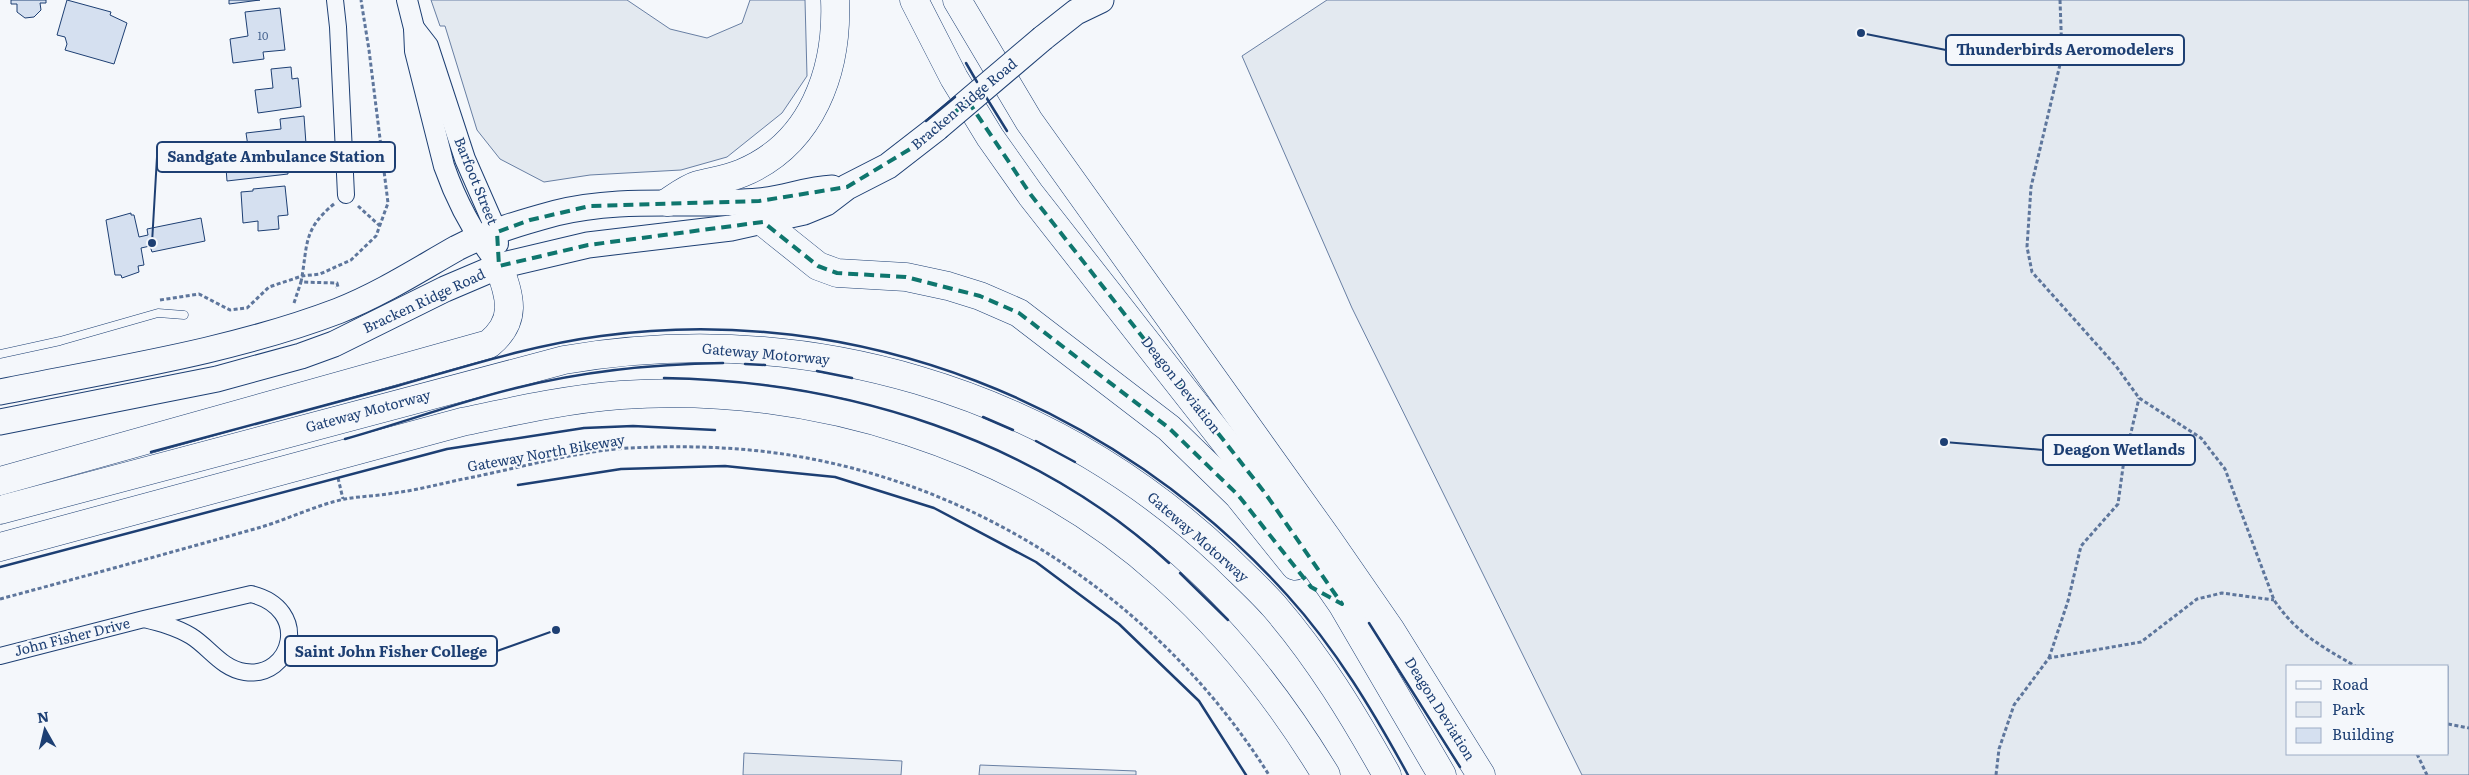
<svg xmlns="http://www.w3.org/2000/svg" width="2469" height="775" font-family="Literata,serif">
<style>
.green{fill:#e3e9f0;stroke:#687fa3;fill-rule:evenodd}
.building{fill:#d5e0f0;stroke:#1d3f73}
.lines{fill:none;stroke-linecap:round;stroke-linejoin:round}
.service-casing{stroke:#1d3f73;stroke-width:9}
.minor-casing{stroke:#1d3f73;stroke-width:18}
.tertiary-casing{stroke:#1d3f73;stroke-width:22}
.primary-casing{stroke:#1d3f73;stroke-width:27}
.trunk-casing{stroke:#1d3f73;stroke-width:29}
.motorway-casing{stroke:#1d3f73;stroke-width:29}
.path{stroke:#5e769c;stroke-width:3;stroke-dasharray:4 2.5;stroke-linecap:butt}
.service{stroke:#f4f7fb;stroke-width:8}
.minor{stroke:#f4f7fb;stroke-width:16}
.tertiary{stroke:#f4f7fb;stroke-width:20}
.primary{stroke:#f4f7fb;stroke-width:25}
.trunk{stroke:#f4f7fb;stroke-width:28}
.motorway{stroke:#f4f7fb;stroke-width:28}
.primary-bridge-casing{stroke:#1d3f73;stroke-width:27;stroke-linecap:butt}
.primary-bridge{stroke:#f4f7fb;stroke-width:25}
.wall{stroke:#1d3f73;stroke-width:2.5}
.marked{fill:none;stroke:#0f766e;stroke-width:4;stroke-dasharray:10 6;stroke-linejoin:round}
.labels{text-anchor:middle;stroke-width:4;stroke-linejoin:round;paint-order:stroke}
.number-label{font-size:11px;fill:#4b6792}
.street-label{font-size:14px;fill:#1d3f73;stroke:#f4f7fb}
.leader{fill:none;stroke:#1d3f73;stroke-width:2}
.callout-dot{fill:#1d3f73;stroke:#f4f7fb;stroke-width:2}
.callout{fill:#f4f7fb;stroke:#1d3f73;stroke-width:2}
.callout-label{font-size:15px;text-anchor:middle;font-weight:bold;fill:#1d3f73}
</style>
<rect width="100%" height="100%" fill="#f4f7fb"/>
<g class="green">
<path d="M431 0H627L670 29 707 38 742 23 750 0H805L807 76 782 113 727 157 681 170 590 175 544 182 500 159 477 130 445 26H440Z"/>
<path d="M1327 0H2469V775H1582L1352 308 1242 56ZM2288 666H2448V754H2288Z"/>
<path d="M744 753 902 761 901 775H743Z"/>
<path d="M980 765 1136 771V775H979Z"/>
</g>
<g class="building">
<path d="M11 0H46V3H40L41 10 34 17 25 18 17 12V4H11Z"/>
<path d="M67 0 111 12 110 15 127 23 114 64 65 50 67 44 65 37 57 35Z"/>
<path d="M229 0H260L229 4Z"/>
<path d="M280 8 285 50 263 52 264 59 233 63 230 39 248 36 245 12Z"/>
<path d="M291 67 292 79 298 78 301 107 258 113 255 90 273 88 271 69Z"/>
<path d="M304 116 307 158 287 161 288 174 227 181 225 155 249 153 246 133 281 129 280 119Z"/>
<path d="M285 186 288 215 278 216 279 229 258 231V221L243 223 241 192 253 191V189Z"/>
<path d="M131 213V215H134L139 237 148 235 147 229 201 218 205 241 152 252 150 246 141 248 144 265 138 266 139 272 122 278 121 275H115L106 220Z"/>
</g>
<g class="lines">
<defs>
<path id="service" d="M0 354 60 341 158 313 184 315"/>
<g id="minor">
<path d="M335 0 338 27 346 195"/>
<path d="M0 656 144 619 251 594C312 609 292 679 245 672 222 669 209 647 191 636 176 627 160 623 144 619"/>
</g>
<g id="tertiary">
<path d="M407 0 414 28 415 51 444 166C457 203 474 235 499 266"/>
<path d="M414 28 428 46 465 159 497 232 498 244"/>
</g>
<g id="primary">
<path d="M1043 38 1076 12 1101 0"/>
<path d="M0 392C113 369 230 352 338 311 381 294 418 270 457 248 488 232 523 222 556 213 623 196 691 207 759 201 784 199 807 189 832 188"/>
<path d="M0 422 217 379 301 356 334 344 445 289 499 266 588 245 731 228 804 212 826 203 847 187 888 166 937 128"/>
</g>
<g id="trunk">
<path d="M914 0 954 78 990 137 1031 195 1265 493 1342 604 1442 775"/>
<path d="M957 0 1029 121 1327 538 1390 629 1481 775"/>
<path d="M668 202C677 196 688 188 698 185 713 181 728 179 742 173 812 144 838 71 835 0"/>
<path d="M763 222 818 266 837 273 906 277 948 286 980 296 1019 313 1169 428 1238 495 1295 566"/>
</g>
<g id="motorway">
<path d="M0 481 489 344C518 320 510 298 499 266"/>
<path d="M0 510 564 360C805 319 1047 389 1225 557 1241 573 1259 589 1274 606 1319 658 1354 716 1387 775"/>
<path d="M0 547 462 422C514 411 567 399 621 395 812 381 1021 447 1164 576 1228 633 1281 701 1326 775"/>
</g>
</defs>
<use href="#service" class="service-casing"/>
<use href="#minor" class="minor-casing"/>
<use href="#tertiary" class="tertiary-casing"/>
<use href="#primary" class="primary-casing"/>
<use href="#trunk" class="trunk-casing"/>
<use href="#motorway" class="motorway-casing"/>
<g class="path">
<path d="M2060 0 2062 56 2031 187 2027 247 2032 272 2116 366 2139 398 2201 438 2225 469 2274 600C2296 633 2321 646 2355 666"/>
<path d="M334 204C302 230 308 246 301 282L337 283 338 287 336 288"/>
<path d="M358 206 380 226"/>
<path d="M160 300 199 294 230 310 247 308 269 287 302 276 320 274 351 260 376 236 388 203 369 50 361 0"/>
<path d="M294 303 301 282"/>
<path d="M338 478 343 499"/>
<path d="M0 599C86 576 172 552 258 528 286 520 319 504 345 499 361 496 378 496 394 493 417 490 440 484 463 479 516 469 576 451 629 448 690 445 752 447 812 459 999 495 1168 614 1269 775"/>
<path d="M2049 658 2068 601 2081 546 2118 504 2123 467 2139 398"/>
<path d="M2448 724 2469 728"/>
<path d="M2417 754 2427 775"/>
<path d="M1996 775 1999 749 2014 705 2049 658 2141 642 2197 599 2222 593 2274 600"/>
</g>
<use href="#service" class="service"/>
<use href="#minor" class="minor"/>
<use href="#tertiary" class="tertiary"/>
<use href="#primary" class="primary"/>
<use href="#trunk" class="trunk"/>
<use href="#motorway" class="motorway"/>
<defs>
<path id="primary-bridge" d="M937 128 1043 38"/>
</defs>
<use href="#primary-bridge" class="primary-bridge-casing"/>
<use href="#primary-bridge" class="primary-bridge"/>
<g class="wall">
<path d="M966 63 977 82"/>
<path d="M986 97 1007 131"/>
<path d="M926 121 955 97"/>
<path d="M745 364 765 365"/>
<path d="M817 371 852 378"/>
<path d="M664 378C846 381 1033 438 1169 563"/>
<path d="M983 417 1013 430"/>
<path d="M345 439C402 423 458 402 516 388 584 371 653 364 723 363"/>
<path d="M1036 441 1075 462"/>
<path d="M151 452C233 430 315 408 397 386 464 367 532 345 601 336 857 301 1115 404 1287 595 1336 649 1373 711 1408 775"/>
<path d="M518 485 621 469 725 466 835 477 934 508 1036 562 1119 624 1199 701 1246 775"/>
<path d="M0 567 447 449 584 428 633 426 715 430"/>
<path d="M1180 573 1228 620"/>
<path d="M1369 623 1460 767"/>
</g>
</g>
<path class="marked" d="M968 101 1031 195 1265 493 1342 604 1311 587 1238 495 1169 428 1019 313 980 296 906 277 837 273 818 266 763 222 588 245 499 266 497 232 530 220 590 206 759 201 847 187 915 146Z"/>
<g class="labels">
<g class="number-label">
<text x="263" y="40">10</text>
</g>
<g class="street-label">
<text transform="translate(964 104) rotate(-40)" y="5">Bracken Ridge Road</text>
<text transform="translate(476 181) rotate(68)" y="5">Barfoot Street</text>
<text transform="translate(424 301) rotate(-25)" y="5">Bracken Ridge Road</text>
<text transform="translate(766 354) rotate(5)" y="5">Gateway Motorway</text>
<text transform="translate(1181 385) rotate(52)" y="5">Deagon Deviation</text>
<text transform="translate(368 411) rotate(-15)" y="5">Gateway Motorway</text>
<text transform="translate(546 453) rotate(-10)" y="5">Gateway North Bikeway</text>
<text transform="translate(1198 537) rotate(41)" y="5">Gateway Motorway</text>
<text transform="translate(72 637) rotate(-14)" y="5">John Fisher Drive</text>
<text transform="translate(1440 709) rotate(58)" y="5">Deagon Deviation</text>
</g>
</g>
<path class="leader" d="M1861 33L1946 50M152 243L157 157M1944 442L2043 450M556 630L497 651"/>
<g class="callout-dot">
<circle cx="1861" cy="33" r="5"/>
<circle cx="152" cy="243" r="5"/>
<circle cx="1944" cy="442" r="5"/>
<circle cx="556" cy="630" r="5"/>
</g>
<g class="callout">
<rect x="1946" y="35" width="238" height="30" rx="5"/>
<rect x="157" y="142" width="238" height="30" rx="5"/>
<rect x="2043" y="435" width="152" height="30" rx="5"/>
<rect x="285" y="636" width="212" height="30" rx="5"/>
</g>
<g class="callout-label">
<text x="2065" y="55">Thunderbirds Aeromodelers</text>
<text x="276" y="162">Sandgate Ambulance Station</text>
<text x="2119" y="455">Deagon Wetlands</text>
<text x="391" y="657">Saint John Fisher College</text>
</g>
<rect x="2286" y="665" width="162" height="90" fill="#f4f7fb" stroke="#9eadc5"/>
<rect x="2296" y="681" width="25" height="8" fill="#f4f7fb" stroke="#9eadc5"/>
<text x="2332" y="690" font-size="15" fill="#1d3f73">Road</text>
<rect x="2296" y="702" width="25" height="15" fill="#e3e9f0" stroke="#9eadc5"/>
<text x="2332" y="715" font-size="15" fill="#1d3f73">Park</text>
<rect x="2296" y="728" width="25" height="15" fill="#d5e0f0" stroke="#9eadc5"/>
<text x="2332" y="740" font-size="15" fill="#1d3f73">Building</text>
<g transform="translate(45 730) rotate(352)" stroke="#f4f7fb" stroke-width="4" paint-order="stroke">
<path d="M0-4L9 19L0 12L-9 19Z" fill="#1d3f73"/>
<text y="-8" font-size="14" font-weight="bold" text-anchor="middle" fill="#1d3f73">N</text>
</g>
</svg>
